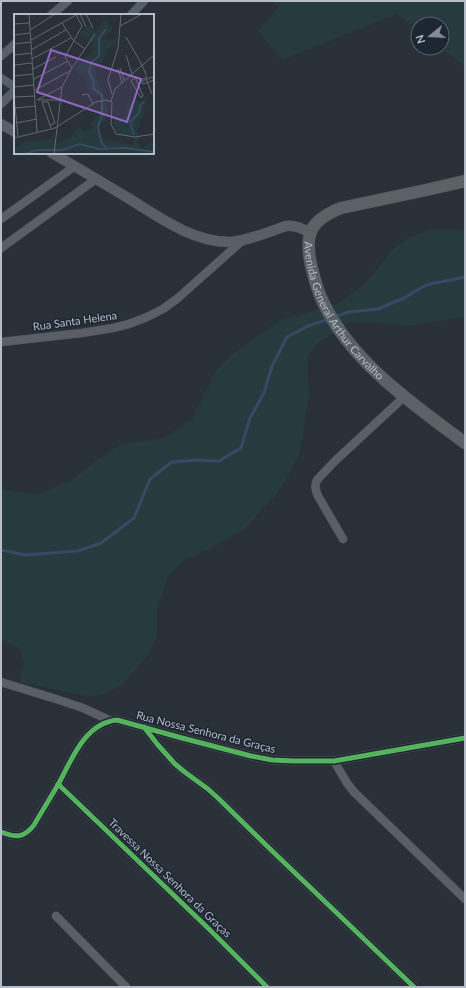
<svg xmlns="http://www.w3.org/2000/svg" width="466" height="988" font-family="Lato,sans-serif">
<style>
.green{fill:#273a3e}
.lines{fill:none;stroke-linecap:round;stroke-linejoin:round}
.stream{stroke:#384963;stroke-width:3}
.minor-casing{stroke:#484c53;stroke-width:9}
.tertiary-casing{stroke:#484c53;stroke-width:11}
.primary-casing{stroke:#484c55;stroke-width:13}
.minor{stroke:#5a5e66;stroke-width:8}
.tertiary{stroke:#5a5e66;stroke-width:10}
.primary{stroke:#5c6168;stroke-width:12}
.cycleway-casing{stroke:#1d2633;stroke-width:8}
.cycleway{stroke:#56b35d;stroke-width:5}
.labels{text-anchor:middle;stroke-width:3;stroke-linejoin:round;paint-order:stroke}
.street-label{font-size:11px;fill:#b4bcc9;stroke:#1d2633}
.inset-river{fill:none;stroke:#384963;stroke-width:2}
.inset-road{fill:none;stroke:#616872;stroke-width:1}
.view{fill:#9266c3;fill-opacity:0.15;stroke:#9266c3;stroke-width:2}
.inset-edge{fill:none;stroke:#b4bcc9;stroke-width:2}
</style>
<rect width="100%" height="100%" fill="#2a3038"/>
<g class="green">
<path d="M270 1H465V66L441 48H442V24H418V30L397 14 282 60 258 31 279 7Z"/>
<path d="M430 230H457L465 231V317L406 326 371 322H349L319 342 309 355 307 368 310 393 305 417 303 434 300 452 291 470 276 495 260 512 245 529 209 549 184 560 169 575 157 607V635L150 653 122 685 98 696H85L20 682 24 662 19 648 1 641V485L5 490 37 495 72 480 100 458 121 444 164 438 192 419 216 371 234 353 279 321 337 304 360 288 379 267 394 248 410 237Z"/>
</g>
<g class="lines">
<g class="stream">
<path d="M334 317 349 312 378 309 404 298 426 285 465 277"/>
<path d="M1 550 25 555 78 551 101 543 134 518 150 479 172 462 196 460 219 461 241 448 250 418 264 393 272 366 287 337 308 326 329 319"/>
</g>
<defs>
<g id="minor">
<path d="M51 15 68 1"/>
<path d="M131 15 144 1"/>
<path d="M1 56 15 44"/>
<path d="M1 78 15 87"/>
<path d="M1 104 15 90"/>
<path d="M1 219 75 166"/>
<path d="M1 248 96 179"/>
<path d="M1 342 82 333 113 328 129 324 147 317 163 309 178 298 243 240"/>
<path d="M343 539 318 496C316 491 314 486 317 480L335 461 404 397"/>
<path d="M1 682 56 699 83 708 111 721"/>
<path d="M144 727 158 745 175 764 186 773 208 789 219 799 267 846 414 987"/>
<path d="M334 761 347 783 354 792 465 899"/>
<path d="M58 784 210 930 267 987"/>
<path d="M1 832C16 838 24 838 34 825 42 811 51 797 59 783 72 759 85 723 117 720L182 738 251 756 272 760 294 761H334L465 738"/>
<path d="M56 916 126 987"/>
</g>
<g id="tertiary">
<path d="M1 124 15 132"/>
<path d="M52 153C78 168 103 183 128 198 159 217 192 242 230 242 248 241 268 232 286 226 295 225 302 228 310 233"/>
</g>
<g id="primary">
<path id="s1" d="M465 181 426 190 341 208C311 220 304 233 311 265 314 277 317 290 323 302 352 363 413 404 465 443"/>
</g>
</defs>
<use href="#minor" class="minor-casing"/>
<use href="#tertiary" class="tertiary-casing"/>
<use href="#primary" class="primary-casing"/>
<use href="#minor" class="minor"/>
<use href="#tertiary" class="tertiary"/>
<use href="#primary" class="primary"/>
<defs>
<g id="cycleway">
<path d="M144 727 158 745 175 764 186 773 208 789 219 799 267 846 414 987"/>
<path d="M58 784 210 930 267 987"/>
<path d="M1 832C16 838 24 838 34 825 42 811 51 797 59 783 72 759 85 723 117 720L182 738 251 756 272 760 294 761H334L465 738"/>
</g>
</defs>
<use href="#cycleway" class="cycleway-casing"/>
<use href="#cycleway" class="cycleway"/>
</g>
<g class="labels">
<g class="street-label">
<text dy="4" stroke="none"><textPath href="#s1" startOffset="256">Avenida General Arthur Carvalho</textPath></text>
<text transform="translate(75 321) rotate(-8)" y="4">Rua Santa Helena</text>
<text transform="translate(206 732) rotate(14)" y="4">Rua Nossa Senhora da Graças</text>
<text transform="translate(170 878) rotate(44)" y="4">Travessa Nossa Senhora da Graças</text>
</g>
</g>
<g transform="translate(14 14)">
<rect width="140" height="140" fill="#2a3038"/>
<path d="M91 6 98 13V17L89 23V26L104 25 93 36 88 49 81 54 83 67 88 76 94 96 91 108 85 113 87 122 90 126 119 131 120 122 106 121 98 108 114 101 113 89 117 88 118 90 123 86 125 89 134 85 129 94 130 103 125 106 126 113 123 114 125 125 123 129 128 134 138 128 140 140H77L69 137 0 140V135L12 127 38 125 44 129 56 123 65 113 70 117 79 114 76 111 84 100 88 87 86 83 74 76 70 64 63 60 61 54 65 47 68 48 79 37 78 27 66 22V17L76 12 80 18 82 17Z" fill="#273a3e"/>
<path class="inset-river" d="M92 15 85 24V42L78 48 75 58 80 67 79 74 88 81V102L84 112 87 128 93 135M120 121 116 108 125 99 126 91 130 88M12 140 22 136H49L65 130 85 135 111 134 140 138"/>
<path class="inset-road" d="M15 0 23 118M66 0 72 13M72 0 79 14M48 9 59 26 71 35M0 10 15 9M106 12 128 0M16 16 41 0M0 21 16 19M112 23 128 51M17 26 62 1 68 12 51 43 58 54 48 73 40 140M0 30 17 28M17 36 52 16M0 41 18 39M112 41 118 60M18 45 57 24M0 51 18 49M128 51 133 63M58 54 81 20M106 54 110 66M19 55 42 43M104 55 108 69M0 62 19 60M121 63 129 82 127 84 117 67ZM133 63 127 66 129 70 140 66M20 65 54 47M132 65 138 80M128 67 138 63 140 66M0 73 20 71M21 76 56 57M98 80 94 66 104 34 107 0M68 81 74 80 79 90M0 82 4 122M0 83 21 82M23 86 48 73M24 86H46M97 87 101 75 140 41M1 94 22 92M2 109 23 105M36 111 41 109 34 88H28L37 114M0 124 41 114 82 88 92 86 98 88 97 110 102 120 121 123 140 120"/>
<path class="view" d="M37 36 127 65 113 108 23 78Z"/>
<rect width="140" height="140" class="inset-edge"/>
</g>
<rect width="466" height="988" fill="none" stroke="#b4bcc9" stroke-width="4"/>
<g transform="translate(430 36) rotate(252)"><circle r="19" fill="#1d2633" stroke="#59626f"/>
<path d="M0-3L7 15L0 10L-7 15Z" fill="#848b96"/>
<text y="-6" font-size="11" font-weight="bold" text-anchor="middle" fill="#b4bcc9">N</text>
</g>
</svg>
